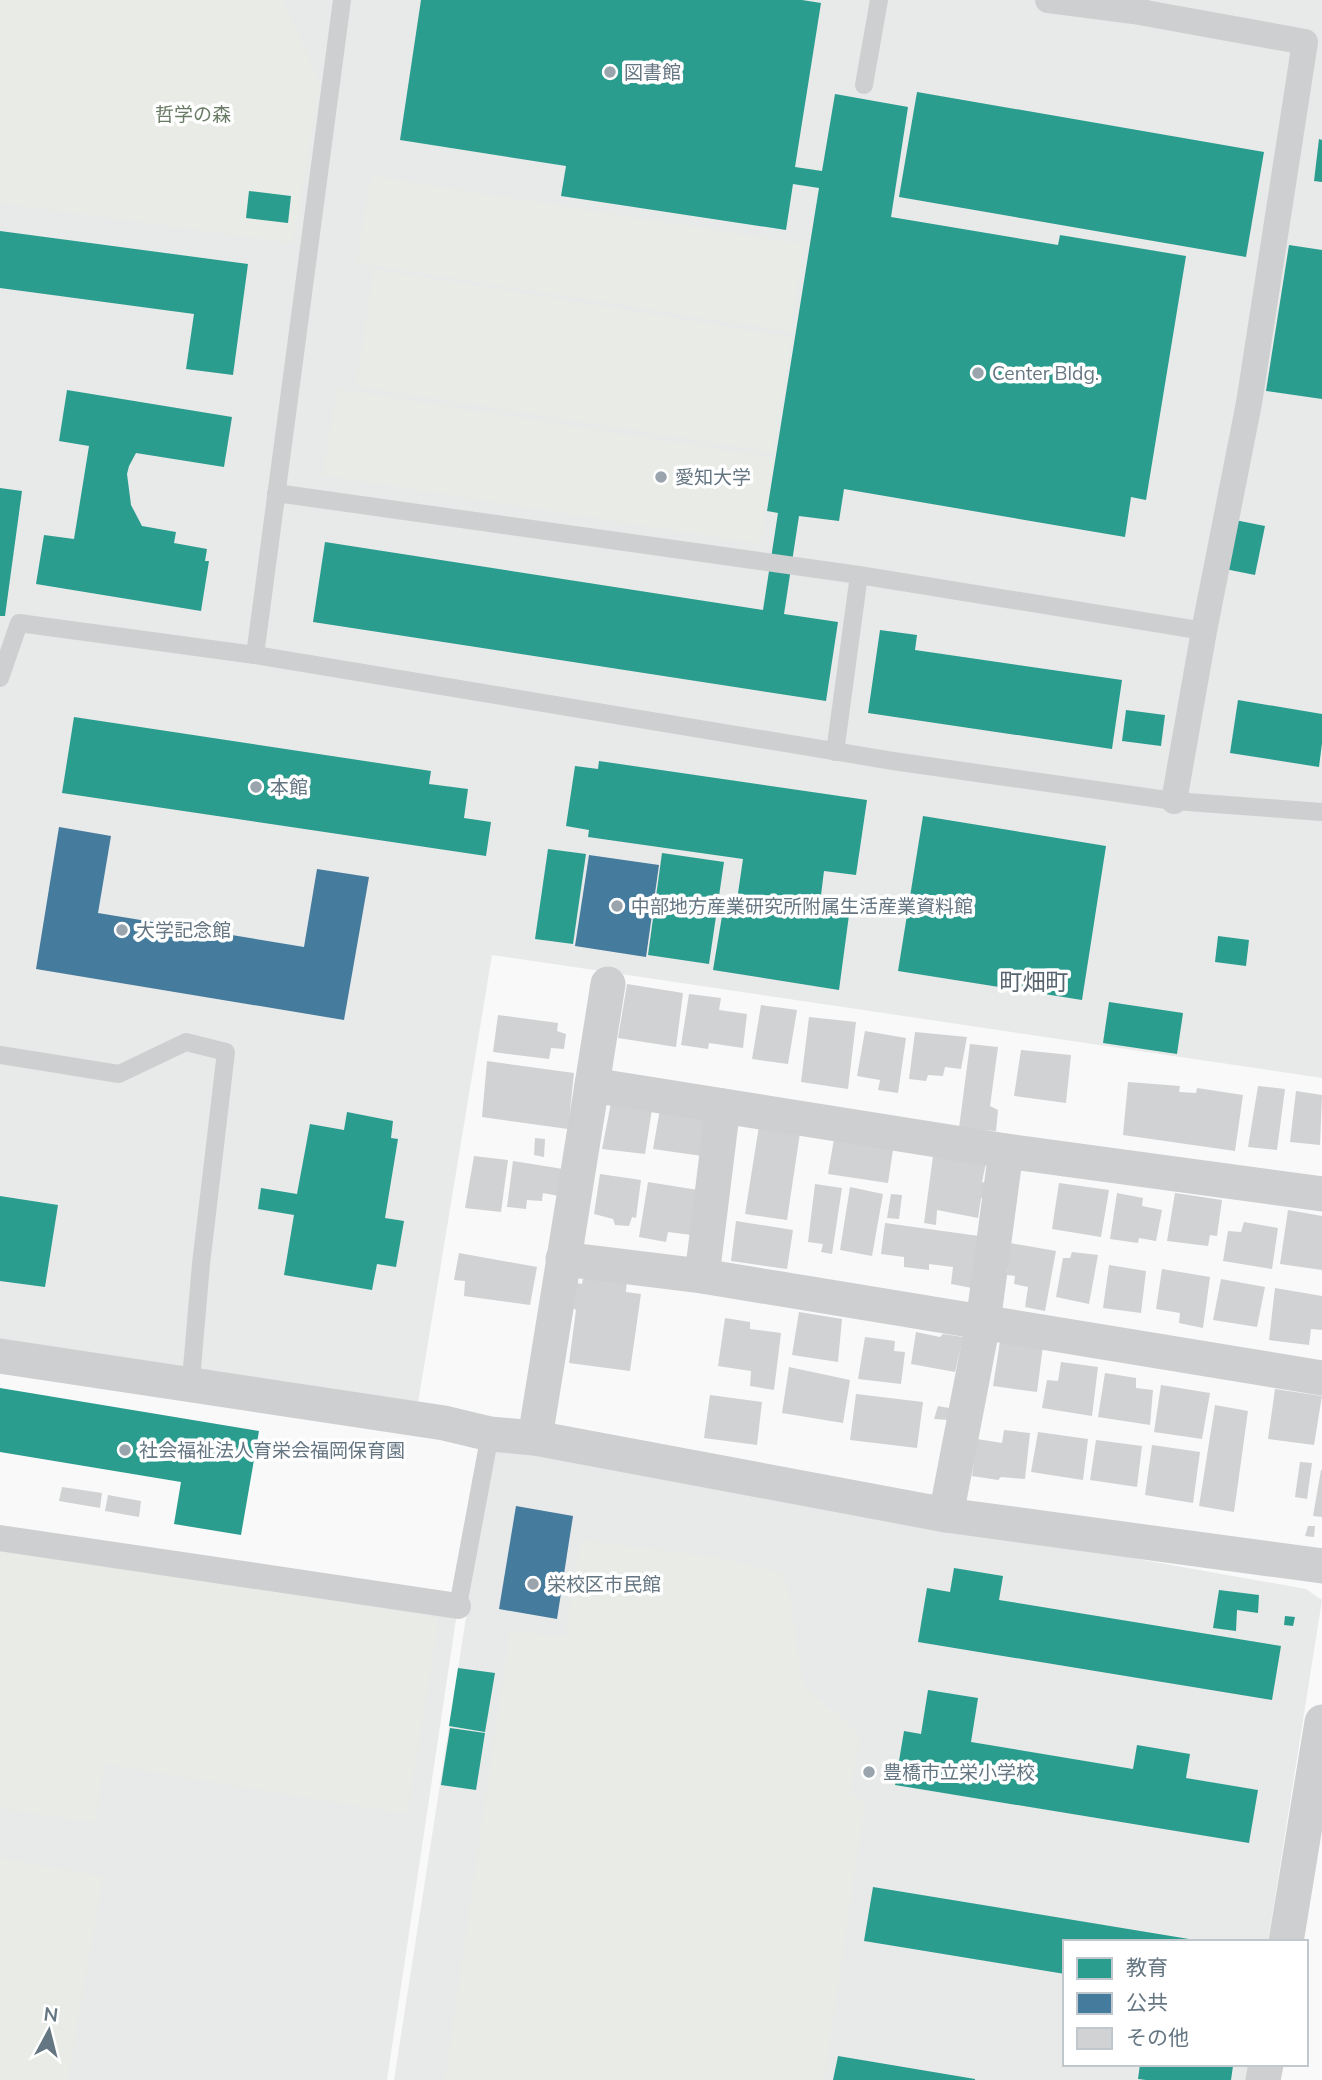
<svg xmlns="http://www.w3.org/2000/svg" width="1322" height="2080" font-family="Mulish,'Noto Sans JP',sans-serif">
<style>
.built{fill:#e8e9e9}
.green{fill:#e8ebe6}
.schools{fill:#2a9d8f}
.public{fill:#457b9d}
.building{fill:#d0d2d3}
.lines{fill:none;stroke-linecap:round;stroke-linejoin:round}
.service{stroke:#cecfd0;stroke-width:18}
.pedestrian{stroke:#cecfd0;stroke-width:26}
.minor{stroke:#cecfd0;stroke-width:35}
.poi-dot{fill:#99a4ac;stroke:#fff;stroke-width:2.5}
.labels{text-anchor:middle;stroke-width:7;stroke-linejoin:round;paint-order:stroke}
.poi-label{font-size:19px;fill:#657683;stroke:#fff;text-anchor:start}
.park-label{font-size:19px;fill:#687a64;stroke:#fff}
.quarter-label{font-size:23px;fill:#57646e;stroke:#fff}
</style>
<rect width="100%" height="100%" fill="#f9f9f9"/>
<g class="built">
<path d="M0 0H1322V1078L492 955 418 1403 0 1339Z"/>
<path d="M493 1444 1306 1589 1322 1600 1268 1942H1065V2064H1249L1247 2080H394Z"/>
<path d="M0 1529 458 1606 387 2080H0Z"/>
</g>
<g class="green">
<path d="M0 0H283L320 84 293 243 0 203Z"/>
<path d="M371 176 804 244 790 332 357 263Z"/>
<path d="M374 269 792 337 773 452 356 386Z"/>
<path d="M337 389 774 458 760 544 323 475Z"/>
<path d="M581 1540 714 1557 779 1572 788 1587 803 1684 860 1736 851 1794 865 1803 824 2080H445L510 1630 565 1637Z"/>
<path d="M0 1546 439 1618 407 1814 105 1764 95 1823 0 1808Z"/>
<path d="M0 1858 103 1876 68 2080H0Z"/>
</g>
<g class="schools">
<path d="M421 0H802L821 3 795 167 822 171 835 94 908 107 891 217 1058 245 1060 235 1186 256 1146 500 1131 497 1125 537 844 489 839 521 799 516 784 614 838 622 826 701 313 622 325 542 763 610 778 513 767 511 819 188 793 184 786 230 561 196 566 166 400 140Z"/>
<path d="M917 92 1264 152 1246 257 899 197Z"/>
<path d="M1319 139 1322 140V182L1314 181Z"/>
<path d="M249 191 291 196 288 223 246 218Z"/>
<path d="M0 231 248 264 233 375 186 369 194 314 0 288Z"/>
<path d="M1289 245 1322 250V399L1266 391Z"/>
<path d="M67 390 232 417 224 467 136 453 129 466 127 474 131 505 142 526 176 532 174 543 207 549 205 561H209L201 611 36 584 44 535 74 539 89 446 59 441Z"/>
<path d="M0 488 22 491 5 616H0Z"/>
<path d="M1235 520 1265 526 1255 575 1225 569Z"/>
<path d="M880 630 917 635 915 650 1122 680 1112 749 868 713Z"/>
<path d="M1238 700 1322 714V743L1319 767 1230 753Z"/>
<path d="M1126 710 1165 715 1161 746 1122 741Z"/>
<path d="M74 717 431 771 429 784 468 789 464 818 491 822 486 856 62 793Z"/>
<path d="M599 761 867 800 856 875 824 871 819 911 849 915 839 990 713 970 725 898 737 900 743 859 588 837 589 830 566 826 575 766 598 769Z"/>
<path d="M923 816 1106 846 1082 1000 898 971Z"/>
<path d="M548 849 586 854 573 944 535 939Z"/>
<path d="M662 853 724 862 709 964 648 955Z"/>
<path d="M1218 936 1249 940 1246 966 1215 962Z"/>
<path d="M1109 1002 1183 1013 1177 1054 1103 1043Z"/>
<path d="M347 1112 393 1121 391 1138 398 1139 385 1218 404 1221 396 1267 377 1264 372 1290 284 1275 294 1215 258 1209 261 1188 297 1194 310 1124 344 1130Z"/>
<path d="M0 1196 58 1205 45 1287 0 1281Z"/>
<path d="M0 1388 259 1431 241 1535 174 1524 181 1482 0 1452Z"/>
<path d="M954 1568 1003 1576 999 1600 1281 1646 1272 1700 918 1642 927 1588 950 1592Z"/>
<path d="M1219 1590 1259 1595 1258 1613 1237 1610 1236 1631 1213 1628Z"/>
<path d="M1285 1616 1295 1617 1293 1626 1284 1625Z"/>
<path d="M458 1668 495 1673 485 1732 449 1726Z"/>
<path d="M928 1690 978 1698 971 1742 1133 1769 1137 1745 1190 1754 1186 1778 1258 1790 1249 1843 895 1785 904 1731 921 1734Z"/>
<path d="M450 1728 485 1733 476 1790 441 1785Z"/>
<path d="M873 1887 1195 1940 1194 1942H1065V1974L864 1941Z"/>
<path d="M838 2056 975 2079V2080H833Z"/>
<path d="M1140 2064H1221L1233 2066 1231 2080H1146L1138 2079Z"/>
</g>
<g class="public">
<path d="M59 827 111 836 98 913 304 947 317 869 369 877 344 1020 36 969Z"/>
<path d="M589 855 659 865 646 957 575 946Z"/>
<path d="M516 1506 573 1516 557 1619 499 1609Z"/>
</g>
<g class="building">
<path d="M627 984 683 993 676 1047 618 1038Z"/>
<path d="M689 994 721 998 719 1010 747 1014 743 1048 709 1043 708 1049 681 1045Z"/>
<path d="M761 1005 797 1010 788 1064 752 1059Z"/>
<path d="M498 1015 558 1023 557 1031 566 1034 564 1049 551 1048 549 1059 493 1052Z"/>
<path d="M809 1017 856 1022 848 1089 801 1082Z"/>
<path d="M865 1031 906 1038 898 1093 878 1090 880 1080 857 1076Z"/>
<path d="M915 1032 967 1037 961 1069 945 1067 943 1076 928 1075 926 1081 909 1079Z"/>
<path d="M970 1044 998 1047 990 1106 998 1110 996 1131 959 1128Z"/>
<path d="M1021 1050 1071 1055 1066 1103 1014 1096Z"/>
<path d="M487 1061 574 1073 568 1129 482 1117Z"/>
<path d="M1128 1082 1180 1086 1179 1092 1196 1093 1197 1088 1243 1095 1235 1151 1123 1135Z"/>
<path d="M1258 1086 1285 1089 1277 1150 1248 1147Z"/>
<path d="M1296 1091 1322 1095 1320 1145 1290 1142Z"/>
<path d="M611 1103 652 1109 645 1154 602 1149Z"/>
<path d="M660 1109 708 1116 702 1156 653 1149Z"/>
<path d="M759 1126 800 1133 787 1220 745 1214Z"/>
<path d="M535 1138 545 1139 544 1157 534 1155Z"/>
<path d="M834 1139 893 1150 888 1183 828 1174Z"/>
<path d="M474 1156 508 1160 501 1212 465 1208Z"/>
<path d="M933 1156 986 1163 982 1182 991 1184 989 1199 981 1198 978 1218 937 1210 936 1225 924 1223Z"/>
<path d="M513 1161 563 1169 559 1196 543 1193 542 1201 527 1200 526 1209 507 1207Z"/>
<path d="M600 1174 641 1180 636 1218 632 1217 629 1226 615 1225 613 1219 594 1214Z"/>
<path d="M648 1182 698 1190 692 1235 668 1232 666 1242 639 1237Z"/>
<path d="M1059 1183 1109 1190 1101 1237 1052 1229Z"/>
<path d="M815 1184 842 1188 832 1254 821 1252 823 1244 808 1242Z"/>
<path d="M850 1187 883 1194 872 1256 840 1250Z"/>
<path d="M1117 1193 1143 1198 1142 1206 1162 1210 1156 1241 1139 1238 1138 1243 1110 1239Z"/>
<path d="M1175 1193 1222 1200 1217 1236 1210 1235 1208 1246 1167 1241Z"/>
<path d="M891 1194 902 1195 899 1219 887 1218Z"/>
<path d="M1288 1210 1322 1216V1270L1280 1264Z"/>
<path d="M736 1221 793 1230 787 1269 731 1261Z"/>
<path d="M1244 1222 1278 1228 1272 1269 1223 1261 1228 1231 1241 1232Z"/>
<path d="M885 1223 979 1236 972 1288 951 1284 953 1267 929 1264V1270L904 1267V1257L881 1254Z"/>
<path d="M1010 1243 1056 1251 1045 1311 1025 1307 1028 1287 1014 1284 1015 1276 1007 1275Z"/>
<path d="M1072 1252 1098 1255 1089 1304 1056 1297 1063 1258H1070Z"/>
<path d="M459 1253 537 1267 530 1305 464 1296 465 1281 454 1280Z"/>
<path d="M1109 1265 1146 1271 1141 1313 1103 1308Z"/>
<path d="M1162 1269 1210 1277 1203 1328 1179 1323 1180 1313 1156 1309Z"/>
<path d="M584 1274 627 1279 626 1292 641 1294 630 1371 569 1363 576 1310 569 1305 572 1282 582 1284Z"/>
<path d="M1221 1279 1265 1287 1257 1327 1213 1320Z"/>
<path d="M1275 1288 1322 1296V1330L1311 1329 1309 1345 1269 1340Z"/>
<path d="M799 1312 842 1319 838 1362 792 1355Z"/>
<path d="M725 1318 750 1322V1329L781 1333 774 1390 750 1386 751 1371 718 1366Z"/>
<path d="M916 1332 940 1337 943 1334 963 1337 955 1372 911 1364Z"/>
<path d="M865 1337 895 1341 894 1351 905 1352 901 1384 858 1379Z"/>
<path d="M1000 1341 1043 1346 1037 1392 993 1386Z"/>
<path d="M1061 1362 1098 1367 1092 1416 1042 1408 1047 1380 1058 1381Z"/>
<path d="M789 1367 850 1380 843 1423 782 1413Z"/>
<path d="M1105 1373 1136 1378V1388L1153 1390 1150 1425 1098 1417Z"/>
<path d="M1161 1385 1210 1393 1202 1439 1154 1432Z"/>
<path d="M1275 1389 1322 1396 1314 1445 1268 1439Z"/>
<path d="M856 1394 923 1402 917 1448 850 1440Z"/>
<path d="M710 1395 762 1402 757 1445 704 1438Z"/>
<path d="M1215 1405 1248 1411 1234 1512 1199 1506Z"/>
<path d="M938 1406 949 1408 948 1420 934 1419Z"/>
<path d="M1004 1430 1030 1433 1025 1479 1001 1477 998 1480 972 1476 977 1439 1002 1443Z"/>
<path d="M1038 1432 1088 1439 1083 1480 1031 1472Z"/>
<path d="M1096 1440 1142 1446 1137 1487 1090 1480Z"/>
<path d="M1152 1445 1200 1452 1193 1503 1145 1495Z"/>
<path d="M1300 1462 1312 1463 1307 1499 1295 1497Z"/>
<path d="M1321 1470H1322V1517L1313 1516Z"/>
<path d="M62 1487 102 1493 100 1508 59 1501Z"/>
<path d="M108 1495 141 1501 139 1517 105 1511Z"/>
<path d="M1308 1526H1315L1314 1537 1305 1536Z"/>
</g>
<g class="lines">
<g class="service">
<path d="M864 85 879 0"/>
<path d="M276 493 859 575 1204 631"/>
<path d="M255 655 893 761 1174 801 1322 812"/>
<path d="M0 678 19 623 255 655 342 0"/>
<path d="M835 752 859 575"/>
<path d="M0 1055 119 1074 186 1042 226 1052 201 1264 192 1368"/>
<path d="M458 1606 490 1434"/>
</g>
<g class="pedestrian">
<path d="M1048 0 1134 11 1136 0"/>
<path d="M1134 11 1305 42 1249 403 1204 631 1174 801"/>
<path d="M0 1538 458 1606"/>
</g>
<g class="minor">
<path d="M592 1085 608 984"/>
<path d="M563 1259 702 1276 1322 1378"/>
<path d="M702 1276 723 1106"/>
<path d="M0 1356 444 1423 490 1434 535 1438 946 1515 1322 1566"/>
<path d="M535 1438 592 1085 1006 1151 1322 1194"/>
<path d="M946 1515 983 1323 1006 1151"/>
<path d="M1286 1942 1322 1722"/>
<path d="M1263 2080 1266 2064"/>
</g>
</g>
<g class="poi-dot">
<circle cx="610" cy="72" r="7"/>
<circle cx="978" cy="373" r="7"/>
<circle cx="661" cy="477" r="7"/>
<circle cx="256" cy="787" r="7"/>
<circle cx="617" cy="906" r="7"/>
<circle cx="122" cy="930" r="7"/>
<circle cx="125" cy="1450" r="7"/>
<circle cx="533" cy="1584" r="7"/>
<circle cx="869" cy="1772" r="7"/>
</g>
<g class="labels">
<g class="poi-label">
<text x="624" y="79">図書館</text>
<text x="992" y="380">Center Bldg.</text>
<text x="675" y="484">愛知大学</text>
<text x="270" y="794">本館</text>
<text x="631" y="913">中部地方産業研究所附属生活産業資料館</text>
<text x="136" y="937">大学記念館</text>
<text x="139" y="1457">社会福祉法人育栄会福岡保育園</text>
<text x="547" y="1591">栄校区市民館</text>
<text x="883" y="1779">豊橋市立栄小学校</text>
</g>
<g class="park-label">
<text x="193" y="121">哲学の森</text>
</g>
<g class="quarter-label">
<text x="1034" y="990">町畑町</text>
</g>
</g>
<rect x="1063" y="1940" width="245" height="126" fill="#ffffff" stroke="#c1c8cd" stroke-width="2"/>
<rect x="1077" y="1958" width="35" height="21" fill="#2a9d8f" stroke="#c1c8cd" stroke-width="2"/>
<text x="1126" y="1975" font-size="21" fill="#657683">教育</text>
<rect x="1077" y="1993" width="35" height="21" fill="#457b9d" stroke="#c1c8cd" stroke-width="2"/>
<text x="1126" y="2010" font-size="21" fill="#657683">公共</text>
<rect x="1077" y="2028" width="35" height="21" fill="#d0d2d3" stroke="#c1c8cd" stroke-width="2"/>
<text x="1126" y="2045" font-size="21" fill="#657683">その他</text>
<g transform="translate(49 2031) rotate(7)" stroke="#ffffff" stroke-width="5" paint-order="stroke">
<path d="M0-5L12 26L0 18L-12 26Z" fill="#657683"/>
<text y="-10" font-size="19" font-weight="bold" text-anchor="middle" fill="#657683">N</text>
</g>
</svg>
